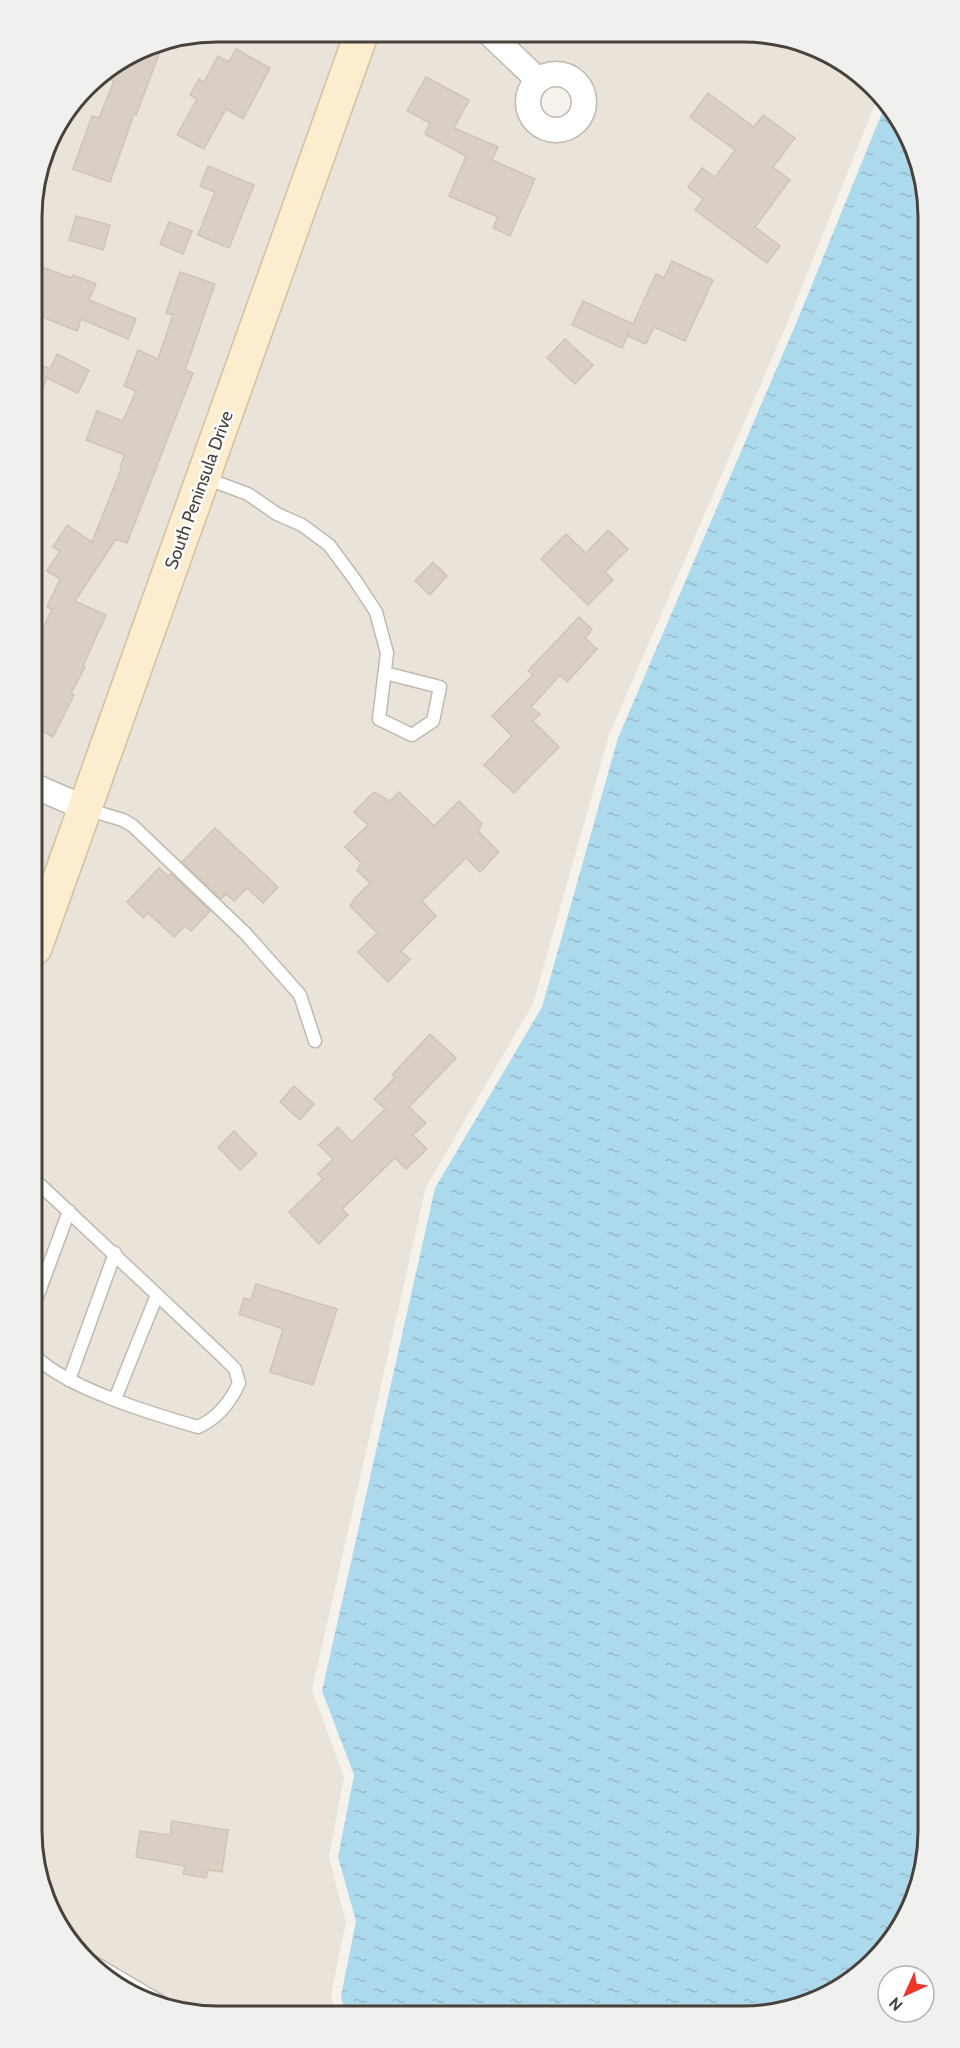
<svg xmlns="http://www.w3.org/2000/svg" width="960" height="2048" font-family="Cabin,sans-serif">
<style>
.residential{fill:#e9e3da}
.water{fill:url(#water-ripples)}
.building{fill:#d9cfc5;stroke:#d1c4b5;stroke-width:1.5}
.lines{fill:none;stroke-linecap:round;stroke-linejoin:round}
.lane-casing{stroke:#c0b9af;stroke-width:15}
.street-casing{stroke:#c0b9af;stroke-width:27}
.secondary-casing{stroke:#d2c09e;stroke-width:36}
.lane{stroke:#fff;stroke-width:12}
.street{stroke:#fff;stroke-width:24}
.secondary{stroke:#fcedcf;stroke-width:33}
.labels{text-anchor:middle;stroke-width:5;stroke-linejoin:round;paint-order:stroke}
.street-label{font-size:18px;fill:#49423a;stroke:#fff}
.rim{fill:none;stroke:#49423a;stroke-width:3}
</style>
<defs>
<pattern id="water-ripples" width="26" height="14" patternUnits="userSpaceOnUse" patternTransform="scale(1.5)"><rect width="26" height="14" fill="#add9ed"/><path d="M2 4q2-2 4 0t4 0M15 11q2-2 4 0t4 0" fill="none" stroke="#96bbcc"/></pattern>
</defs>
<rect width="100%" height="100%" fill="#f5f2ec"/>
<g class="residential">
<path d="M217 32H350L77 791 34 773 32 205 51 135 95 78 146 46Z"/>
<path d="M373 32 471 33 523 83 519 90 517 107 522 123 531 132 546 140 568 139 584 129 594 114 596 96 592 84 582 71 567 64 550 63 541 66 506 33 779 35 865 78 879 94 792 312 609 735 533 1004 426 1187 312 1690 344 1777 329 1857 346 1922 331 1995 334 2012 181 2013 95 1970 57 1924 38 1879 35 979Z"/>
<path d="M34 799 68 814 34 902Z"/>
</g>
<path class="water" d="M886 103 903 124 922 169 928 1843 914 1902 883 1953 846 1985 791 2010 344 2012 341 1996 356 1921 338 1857 354 1775 322 1691 435 1188 542 1007 618 738 800 314Z"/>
<g class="building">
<path d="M150 45 161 49 136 115 134 114 110 182 73 169 92 116 99 118 114 81 99 75Z"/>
<path d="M236 49 270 68 243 119 226 109 204 149 177 135 197 99 190 95 199 79 204 82 218 56 229 62Z"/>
<path d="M426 77 469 100 454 128 498 147 492 160 535 179 510 236 493 228 498 217 449 196 466 156 425 134 430 123 407 111Z"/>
<path d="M708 93 754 127 763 115 795 138 773 167 790 180 755 227 780 246 767 263 695 210 703 199 688 187 702 168 715 177 735 150 690 117Z"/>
<path d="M208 166 254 185 229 248 198 235 215 192 200 186Z"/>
<path d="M76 216 110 225 103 250 69 240Z"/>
<path d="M169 222 192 231 183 254 160 244Z"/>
<path d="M672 261 713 280 685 341 654 327 646 344 627 336 630 331 622 348 572 325 583 301 633 324 656 274 664 278Z"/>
<path d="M32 263 71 278 73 275 96 284 89 300 136 319 128 339 81 319 77 331 32 313Z"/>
<path d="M180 272 215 284 185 370 193 373 127 543 116 539 75 601 106 615 83 666 85 667 71 693 74 695 53 737 34 726V656L44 637 40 635 52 609 47 607 60 579 47 571 60 551 53 547 67 525 92 542 122 467 120 466 125 455 86 440 97 411 123 421 136 391 124 386 138 350 158 359 173 315 166 313Z"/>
<path d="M565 339 593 365 575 384 547 358Z"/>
<path d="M57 354 89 370 78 393 47 378 33 409 32 361 50 369Z"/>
<path d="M608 530 628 549 605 572 613 580 588 605 541 559 566 534 586 553Z"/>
<path d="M433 562 447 576 430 595 415 581Z"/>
<path d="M579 617 592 629 585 638 597 649 567 682 560 675 531 707 540 714 533 721 559 747 514 793 484 765 512 736 492 716 533 675 528 671Z"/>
<path d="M374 792 390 801 399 792 434 826 459 801 482 824 478 831 499 852 480 872 466 858 422 901 436 916 401 951 410 959 388 982 358 952 377 933 350 906 355 898 370 883 357 870 361 863 345 847 368 825 354 812Z"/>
<path d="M215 828 278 887 263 903 247 888 234 901 226 894 221 899 182 862Z"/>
<path d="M159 868 168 876 171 874 210 911 191 931 185 926 174 937 148 913 143 918 127 902Z"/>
<path d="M430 1034 456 1058 409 1107 426 1123 413 1135 427 1149 406 1169 395 1158 342 1209 348 1215 319 1244 289 1212 323 1179 318 1174 333 1159 319 1145 338 1127 352 1142 385 1109 374 1099 395 1078 392 1075Z"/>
<path d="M294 1086 314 1104 300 1120 280 1102Z"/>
<path d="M234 1131 257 1154 240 1170 218 1147Z"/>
<path d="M256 1284 337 1309 313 1385 270 1372 283 1329 239 1314 244 1298 251 1300Z"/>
<path d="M172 1821 228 1830 222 1872 208 1870 206 1878 183 1874 185 1866 136 1857 140 1831 170 1835Z"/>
</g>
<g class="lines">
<defs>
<g id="lane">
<path d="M205 478 248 494 277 514 302 525 329 545 355 580 376 612 387 653 379 719 412 735 433 721 440 687 385 673"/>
<path d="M86 809 123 820 133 826 245 933 300 995 315 1041"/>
<path d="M35 1180 221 1355 235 1369 239 1383C230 1403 218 1418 198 1427 153 1414 69 1389 36 1357"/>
<path d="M36 1300 69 1211"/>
<path d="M69 1380 115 1253"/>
<path d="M115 1399 157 1295"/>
<path d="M83 1956 166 2005"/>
</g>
<g id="street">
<path d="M489 33 538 80"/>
<circle cx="556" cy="102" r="28"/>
<path d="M34 786 85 808"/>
</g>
<path id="secondary" d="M35 948 362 32"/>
</defs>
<use href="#lane" class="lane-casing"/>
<use href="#street" class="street-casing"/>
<use href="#secondary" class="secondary-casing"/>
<use href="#lane" class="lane"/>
<use href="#street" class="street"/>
<use href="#secondary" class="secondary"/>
</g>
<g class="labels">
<g class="street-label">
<text transform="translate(199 490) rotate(-70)" y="6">South Peninsula Drive</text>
</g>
</g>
<path d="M0 0H960V2048H0ZM217 42H743A175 175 0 0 1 918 217V1831A175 175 0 0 1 743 2006H217A175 175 0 0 1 42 1831V217A175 175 0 0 1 217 42Z" fill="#f0f0ef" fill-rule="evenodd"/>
<path class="rim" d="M217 42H743A175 175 0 0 1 918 217V1831A175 175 0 0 1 743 2006H217A175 175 0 0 1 42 1831V217A175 175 0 0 1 217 42Z"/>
<g transform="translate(906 1994) rotate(225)"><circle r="28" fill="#ffffff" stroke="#b6b3b0" stroke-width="1.5"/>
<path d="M0-4.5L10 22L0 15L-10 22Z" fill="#ee372a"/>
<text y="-9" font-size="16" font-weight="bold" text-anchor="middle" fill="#49423a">N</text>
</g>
</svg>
